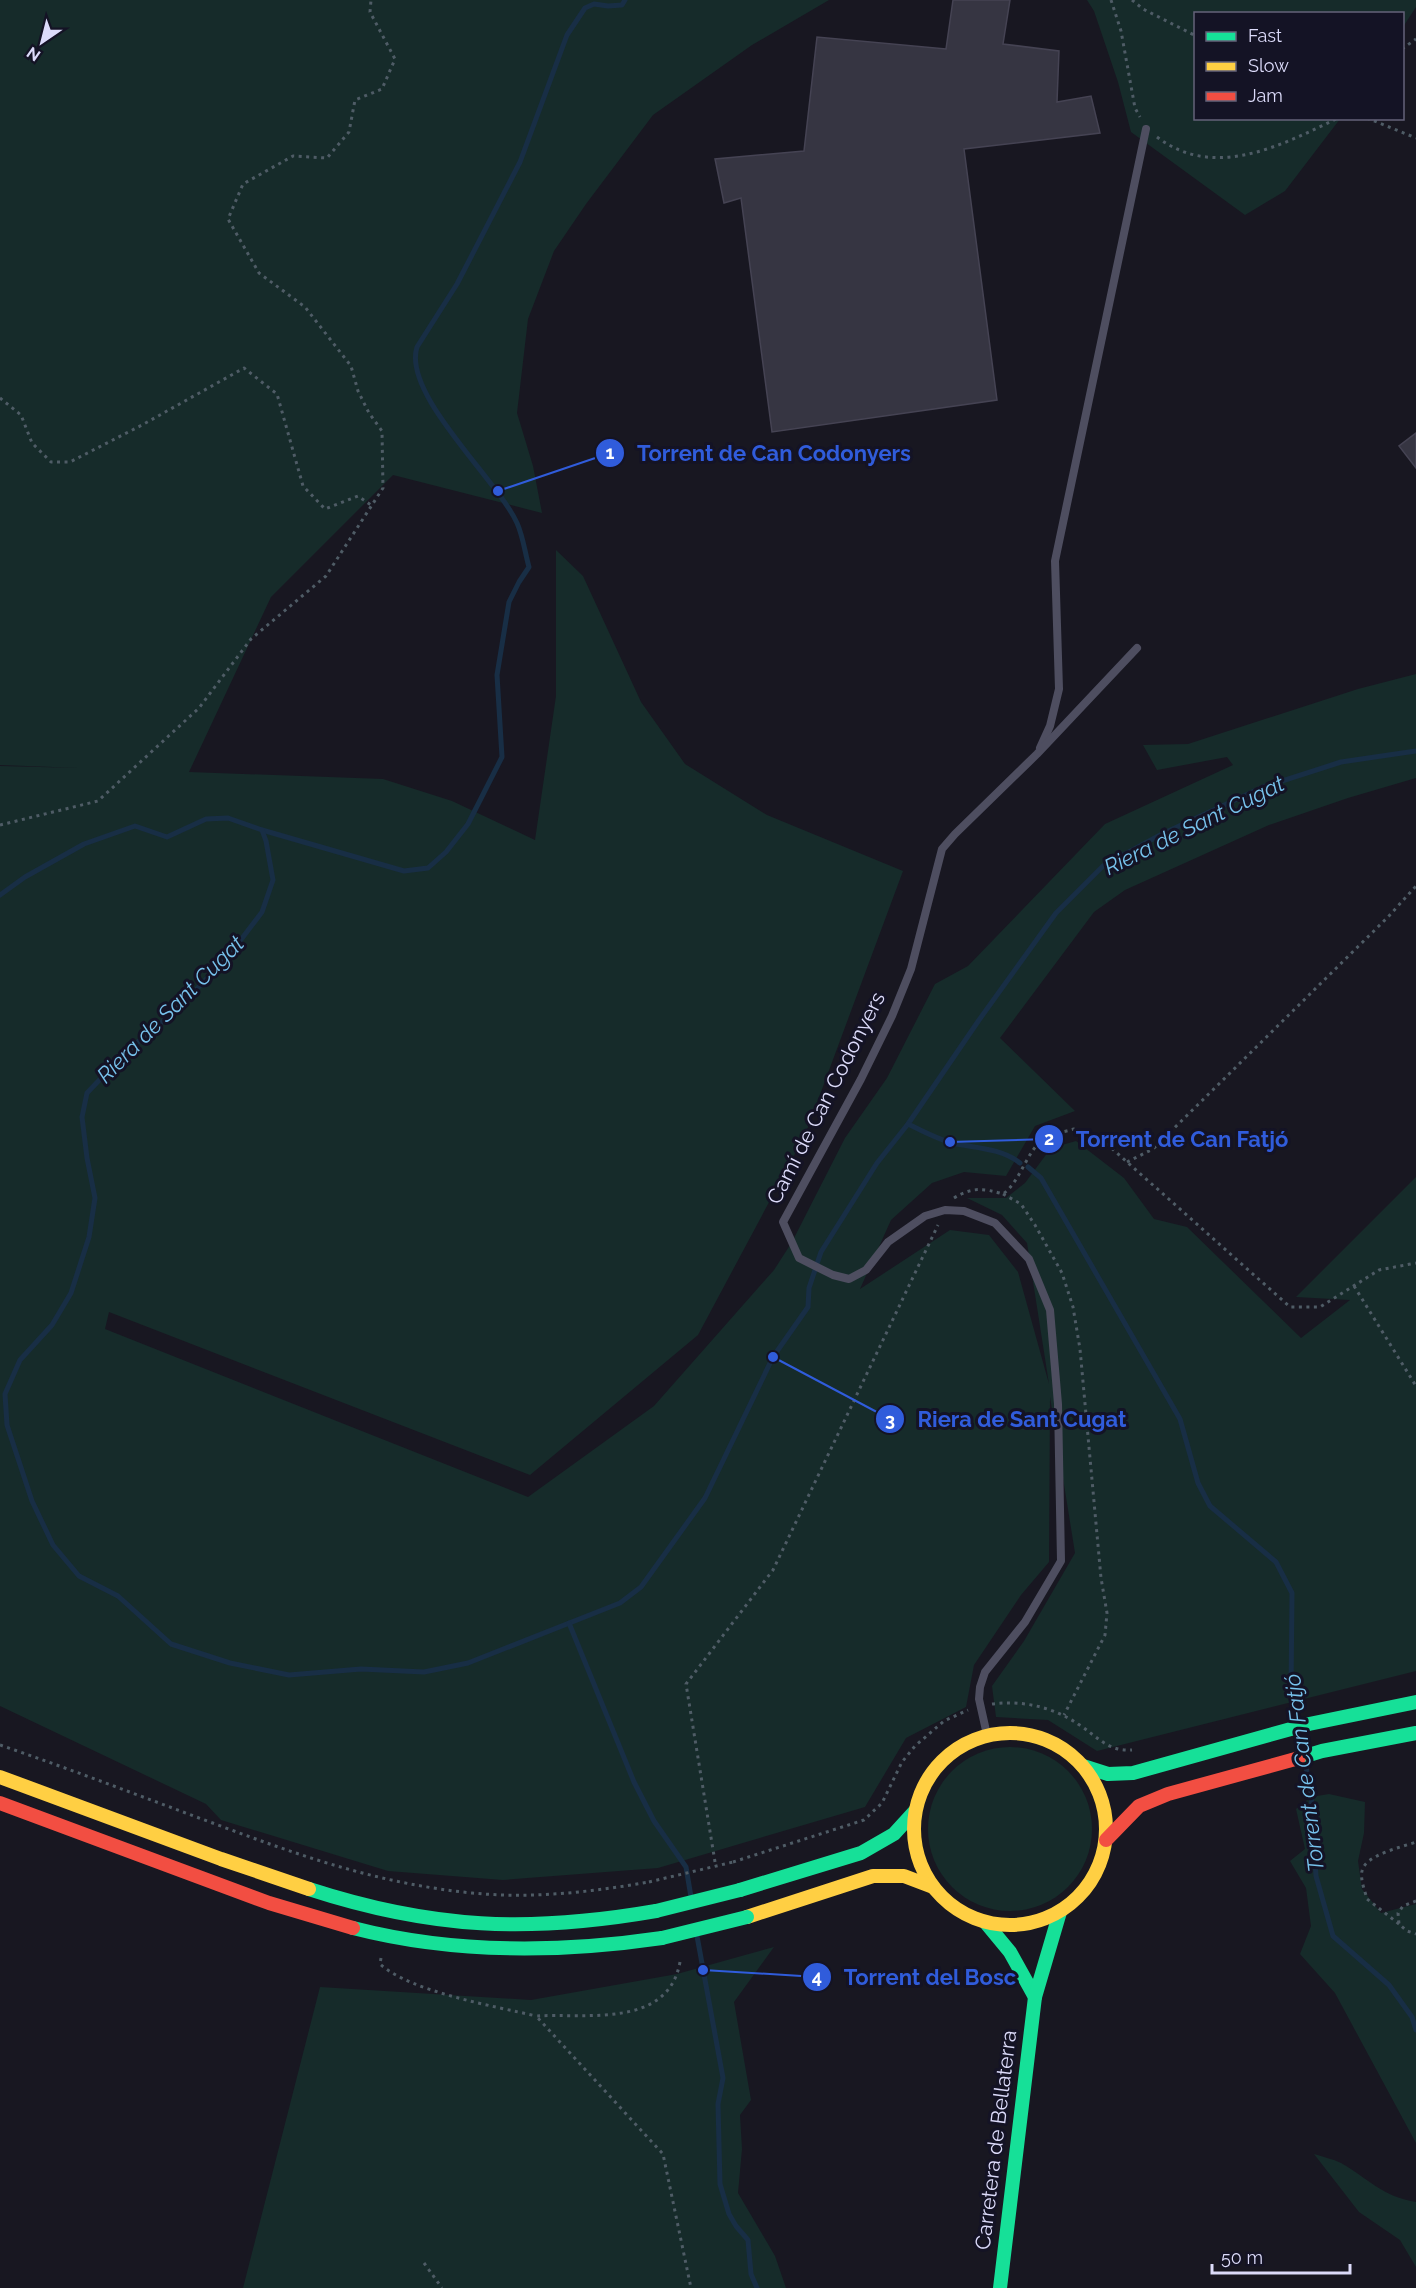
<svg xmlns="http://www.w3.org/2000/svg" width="1416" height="2288" font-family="Raleway,sans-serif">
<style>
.green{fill:#162b2a}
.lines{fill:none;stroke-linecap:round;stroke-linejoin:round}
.stream{stroke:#182e45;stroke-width:5}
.building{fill:#363542;stroke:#454353;stroke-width:1.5}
.path{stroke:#4f5c66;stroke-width:3;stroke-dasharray:3 4.5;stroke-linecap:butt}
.lane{stroke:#4e4e60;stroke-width:8}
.fast{stroke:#16e098;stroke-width:14}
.slow{stroke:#ffcf43;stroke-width:14}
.jam{stroke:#f24e42;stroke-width:14}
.path-bridge{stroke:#4f5c66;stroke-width:3;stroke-dasharray:3 4.5;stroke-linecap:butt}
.fast-bridge{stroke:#16e098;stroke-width:14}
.labels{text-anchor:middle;stroke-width:6;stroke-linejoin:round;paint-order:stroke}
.street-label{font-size:21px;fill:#dcdbfa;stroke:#141325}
.water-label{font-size:22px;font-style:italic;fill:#77c2ec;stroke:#141325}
.leader{fill:none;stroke:#305cdb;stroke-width:2}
.callout-dot{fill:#305cdb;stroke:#141325;stroke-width:2}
.mark-label{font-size:18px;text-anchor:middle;font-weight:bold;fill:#fff}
.callout-label{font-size:22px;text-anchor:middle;font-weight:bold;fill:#305cdb;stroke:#141325;stroke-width:6;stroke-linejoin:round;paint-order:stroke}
</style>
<rect width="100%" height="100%" fill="#181721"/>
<g class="green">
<path d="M0 0H829L752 45 653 115 586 204 554 251 528 319 517 413 533 466 542 513 393 475 271 597 189 772 383 779 452 801 535 840 556 696V550L583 576 641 702 685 764 767 815 903 871 805 1135 698 1335 530 1475 109 1312 105 1329 528 1497 654 1406 774 1270 792 1242 845 1138 887 1078 935 984 968 966 1105 824 1233 765 1227 757 1157 770 1143 745 1188 744 1358 689 1416 674V778L1348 798 1269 825 1125 890 1094 912 1000 1038 1075 1111 1035 1126 1006 1176 964 1172 932 1183 891 1220 860 1289 950 1230 989 1235 1018 1272 1049 1384 1027 1243 1002 1215 967 1198H1006L1025 1183 1051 1148 1076 1141 1124 1178 1154 1219 1187 1227 1301 1338 1350 1300 1296 1297 1416 1177V1671L1097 1751 1048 1720 996 1717 992 1686 1024 1641 1075 1553 1050 1397 1049 1562 1021 1595 974 1665 966 1707 906 1738 865 1807 658 1868 503 1880 388 1871 221 1820 206 1804 0 1706V766L80 768 0 765Z"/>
<path d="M1087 0H1416V7L1403 27 1402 14H1196V118L1340 119 1285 191 1245 215 1131 132 1118 82 1094 11Z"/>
<circle cx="1010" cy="1829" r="82"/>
<path d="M1329 1794 1365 1802 1364 1833 1358 1861 1362 1889 1381 1913 1416 1904V2143L1335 1993 1300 1954 1311 1926 1306 1888 1290 1861 1305 1849 1296 1809 1311 1797Z"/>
<path d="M774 1947 734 2002 751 2100 740 2115 742 2149 738 2193 775 2256 786 2288H243L320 1987 531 2000 677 1974Z"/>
<path d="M1314 2154C1323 2157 1333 2159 1341 2163 1369 2179 1381 2196 1416 2202V2267L1400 2240 1359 2212Z"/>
</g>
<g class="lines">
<g class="stream">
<path d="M262 830 404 871 428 868 446 852 468 824 502 757 497 675 509 602 519 582 529 567C525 553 523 536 517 523 497 479 402 394 417 347L457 284 520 162 567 35 585 8 594 4 608 6 622 5 625 0"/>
<path d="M0 895 25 877 84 844 135 826 167 837 206 819 228 818 262 830 266 841 273 880 262 912 227 958 175 1011 126 1052 87 1093 82 1117 87 1158 95 1198 89 1237 71 1293 52 1325 20 1360 5 1394 7 1425 32 1501 53 1545 79 1576 118 1596 171 1644 230 1663 289 1675 361 1669 424 1672 468 1663 620 1603 641 1587 705 1498 773 1357 808 1307 809 1288 821 1252 877 1163 908 1124 979 1020 1056 913 1103 866 1162 834 1263 787 1341 762 1416 751"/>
<path d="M908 1124C922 1131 937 1139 952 1143 975 1148 1001 1148 1020 1163"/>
<path d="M1028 1167 1041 1178 1180 1419 1198 1483 1210 1506 1276 1562 1292 1593 1291 1692 1297 1720"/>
<path d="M569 1623 634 1782 654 1821 686 1867 691 1897"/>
<path d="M1305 1762 1311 1792 1316 1876 1333 1936 1389 1985 1412 2017 1416 2030"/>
<path d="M697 1936 723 2078 718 2104 720 2184 729 2214 736 2226 748 2240 751 2274 757 2288"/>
</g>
</g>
<g class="building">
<path d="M953 0H1010L1003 44 1059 51 1057 102 1091 96 1100 133 964 149 997 400 772 432 741 198 724 203 715 159 804 151 817 37 946 49Z"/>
<path d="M1416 433V468L1399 446Z"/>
</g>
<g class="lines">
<g class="path">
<path d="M1111 0 1121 31 1135 108 1140 117"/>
<path d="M1132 0 1143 9 1196 36"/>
<path d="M1402 49 1416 39"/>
<path d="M1367 118 1416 138"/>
<path d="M1157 137C1215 181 1282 145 1338 118"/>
<path d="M0 398 21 415 32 443 51 462H70L142 425 244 368 277 394 303 486 325 509 358 496 371 505"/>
<path d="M0 825 98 801 199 708 251 639 326 576 383 488 382 431 369 413 358 391 351 366 305 307 259 273 228 219 243 184 293 156 327 158 349 132 355 100 382 89 395 59 370 12 371 0"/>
<path d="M1127 1162 1153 1149 1388 917 1416 886"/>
<path d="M1003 1194 1021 1204 1035 1225 1062 1273 1073 1307 1080 1349 1101 1578 1107 1613 1105 1635 1064 1715"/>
<path d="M954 1198C972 1187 983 1188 1003 1194 1022 1180 1026 1150 1046 1137 1053 1133 1065 1132 1074 1129L1108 1145 1290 1307H1320L1379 1270 1416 1263"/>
<path d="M1354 1286 1416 1386"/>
<path d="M992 1704C1022 1700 1053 1707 1078 1724 1097 1736 1108 1752 1132 1750"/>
<path d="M0 1745C73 1770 145 1798 218 1825 303 1857 381 1884 472 1893 532 1899 591 1892 649 1882"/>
<path d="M715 1862 686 1684 773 1570 938 1225"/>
<path d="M733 1862 864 1820 882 1803 902 1762 915 1746 944 1721 968 1710"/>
<path d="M1416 1901 1403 1906 1398 1913 1399 1924 1407 1931 1416 1934"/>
<path d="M1399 1924 1367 1899C1365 1891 1360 1879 1362 1871 1365 1855 1402 1847 1416 1842"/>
<path d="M381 1958 380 1964C411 1992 494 2006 536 2016"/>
<path d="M680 1962C668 2029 585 2013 536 2016L663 2154 691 2288"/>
<path d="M424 2263 442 2288"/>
</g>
<g class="lane">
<path d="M1040 748 1050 726 1059 689 1055 561 1146 129"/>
<path d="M987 1735 979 1699 980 1687 985 1672 1025 1622 1061 1561 1058 1404 1050 1310 1029 1259 995 1223 964 1211 945 1210 925 1216 888 1242 866 1270 849 1279 833 1275 799 1258 783 1222 861 1079 892 1016 911 969 942 849 955 834 1037 754 1137 648"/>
</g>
<g class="fast">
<path d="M1299 1758 1322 1751 1416 1733"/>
<path d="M1083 1766 1108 1774 1133 1773 1309 1724 1416 1702"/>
<path d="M309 1889C432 1929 529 1933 656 1911"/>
<path d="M740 1890 861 1853 894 1834 915 1811"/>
<path d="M986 1923 1010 1952 1035 1997"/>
<path d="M353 1928C454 1954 559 1953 662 1938"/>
<path d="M1000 2288 1035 1997 1060 1912"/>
</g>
<g class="slow">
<circle cx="1010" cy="1829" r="96"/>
<path d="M0 1777 221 1859 309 1889"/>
<path d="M747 1917 873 1876H904L933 1887"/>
</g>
<g class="jam">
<path d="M0 1803 269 1903 353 1928"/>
<path d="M1106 1840 1139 1806 1168 1794 1299 1758"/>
</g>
<path class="path-bridge" d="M649 1882 733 1862"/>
<g class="fast-bridge">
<path d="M656 1911 740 1890"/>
<path d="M662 1938 747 1917"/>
</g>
</g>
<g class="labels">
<g class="street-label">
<text transform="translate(826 1098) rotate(-63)" y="7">Camí de Can Codonyers</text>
<text transform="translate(996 2140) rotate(-83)" y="7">Carretera de Bellaterra</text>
</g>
<g class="water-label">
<text transform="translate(1194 825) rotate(-26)" y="8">Riera de Sant Cugat</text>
<text transform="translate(170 1009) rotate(-45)" y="8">Riera de Sant Cugat</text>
<text transform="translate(1304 1773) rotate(-97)" y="8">Torrent de Can Fatjó</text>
</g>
</g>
<path class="leader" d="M498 491L610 453M950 1142L1049 1139M773 1357L890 1419M703 1970L817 1977"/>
<g class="callout-dot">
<circle cx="498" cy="491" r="6"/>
<circle cx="950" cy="1142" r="6"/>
<circle cx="773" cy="1357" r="6"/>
<circle cx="703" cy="1970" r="6"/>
<circle cx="610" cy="453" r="15"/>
<circle cx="1049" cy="1139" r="15"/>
<circle cx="890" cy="1419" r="15"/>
<circle cx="817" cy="1977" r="15"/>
</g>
<g class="mark-label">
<text x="610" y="459">1</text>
<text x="1049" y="1145">2</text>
<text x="890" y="1426">3</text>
<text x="817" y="1983">4</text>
</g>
<g class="callout-label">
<text x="774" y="461">Torrent de Can Codonyers</text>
<text x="1182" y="1147">Torrent de Can Fatjó</text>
<text x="1022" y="1427">Riera de Sant Cugat</text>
<text x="930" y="1985">Torrent del Bosc</text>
</g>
<rect x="1194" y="12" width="210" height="108" fill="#141325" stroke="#64637a" stroke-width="1.5"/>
<rect x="1206" y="32" width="30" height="9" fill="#16e098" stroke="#64637a" stroke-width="1.5"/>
<text x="1248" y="42" font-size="18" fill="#dcdbfa">Fast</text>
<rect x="1206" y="62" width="30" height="9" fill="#ffcf43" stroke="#64637a" stroke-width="1.5"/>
<text x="1248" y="72" font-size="18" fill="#dcdbfa">Slow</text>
<rect x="1206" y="92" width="30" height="9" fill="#f24e42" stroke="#64637a" stroke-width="1.5"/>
<text x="1248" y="102" font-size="18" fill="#dcdbfa">Jam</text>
<g transform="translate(42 42) rotate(215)" stroke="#141325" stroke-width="4.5" paint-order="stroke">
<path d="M0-4.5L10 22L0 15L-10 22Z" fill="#dcdbfa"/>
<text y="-9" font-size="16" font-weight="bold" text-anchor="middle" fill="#dcdbfa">N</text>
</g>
<path d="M1212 2264v9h138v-9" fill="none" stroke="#dcdbfa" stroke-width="3"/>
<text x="1221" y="2264" font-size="18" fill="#dcdbfa" stroke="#141325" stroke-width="4.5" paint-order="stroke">50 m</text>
</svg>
